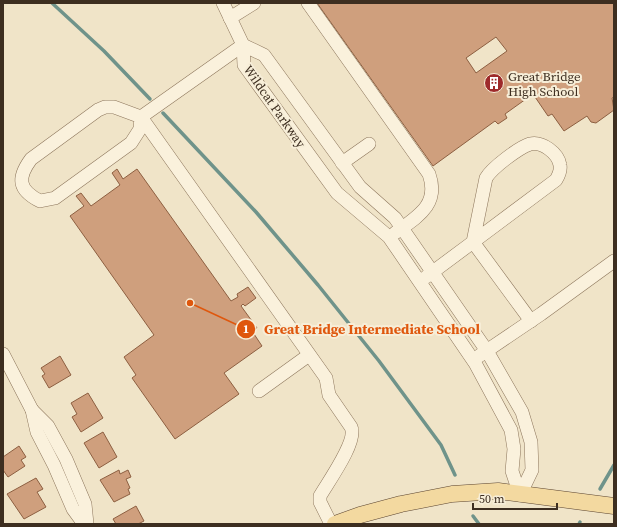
<svg xmlns="http://www.w3.org/2000/svg" width="617" height="527" font-family="'Source Serif 4',serif">
<style>
.lines{fill:none;stroke-linecap:round;stroke-linejoin:round}
.stream{stroke:#6f938a;stroke-width:3.5}
.building{fill:#cf9f7d;stroke:#8d5f41;fill-rule:evenodd}
.minor-casing{stroke:#8d765c;stroke-width:14}
.major-casing{stroke:#5b4430;stroke-width:17}
.minor{stroke:#faf1dc;stroke-width:13}
.major{stroke:#f3d9a0;stroke-width:16}
.labels{text-anchor:middle;stroke-width:4;stroke-linejoin:round;paint-order:stroke}
.poi-label{font-size:13px;fill:#3d2e20;stroke:#f7eed8;text-anchor:start}
.street-label{font-size:13px;fill:#3d2e20;stroke:#f7eed8}
.leader{fill:none;stroke:#df570d;stroke-width:1.5}
.callout-dot{fill:#df570d;stroke:#f7eed8;stroke-width:1.5}
.mark-label{font-size:12px;text-anchor:middle;font-weight:bold;fill:#fff}
.callout-label{font-size:14px;text-anchor:middle;font-weight:bold;fill:#df570d;stroke:#f7eed8;stroke-width:4;stroke-linejoin:round;paint-order:stroke}
</style>
<rect width="100%" height="100%" fill="#f0e4c8"/>
<g class="lines">
<g class="stream">
<path d="M52 3 104 51 150 99"/>
<path d="M163 113 256 212 318 285 379 361 441 445 455 475"/>
<path d="M600 489 614 465"/>
<path d="M473 516 479 524"/>
<path d="M579 524 580 522"/>
</g>
</g>
<g class="building">
<path d="M317 3H614V97L612 98 614 110 596 123 591 122 587 116 564 131 552 114 548 116 533 94 505 114 507 118 498 124 495 121 433 166ZM496 37 507 51 476 73 466 58Z"/>
<path d="M117 169 123 179 137 169 231 301 238 297 237 294 248 287 256 298 245 306 243 304 241 306 257 328 252 331 262 346 224 373 239 394 175 439 132 378 136 375 124 357 154 335 70 216 84 206 76 196 81 193 91 206 120 185 112 173Z"/>
<path d="M60 356 71 375 49 388 42 376 45 374 41 368Z"/>
<path d="M88 393 103 418 81 432 72 417 77 414 71 403Z"/>
<path d="M103 432 117 457 99 468 84 443Z"/>
<path d="M19 446 26 457 21 460 25 466 8 477 3 470V457Z"/>
<path d="M119 470 120 474 128 470 131 477 126 479 130 488 128 489 130 494 114 502 100 480Z"/>
<path d="M36 478 43 489 37 492 46 507 24 519 7 494Z"/>
<path d="M136 506 144 521 138 524H116L113 519Z"/>
</g>
<g class="lines">
<defs>
<g id="minor">
<path d="M223 3 243 45 141 117 326 378 329 395 351 427C358 441 328 482 320 496V502L331 524"/>
<path d="M308 3 429 174C440 205 417 217 395 233"/>
<path d="M230 18 254 3"/>
<path d="M243 45 264 55 360 187 395 218 487 351 522 412 531 442 532 470 520 495 512 471 514 449 511 430 475 363 389 237 337 193 244 65Z"/>
<path d="M105 107H114L141 117 140 129 131 143 55 198 40 201C18 190 17 178 31 159L98 110Z"/>
<path d="M342 163 369 144"/>
<path d="M426 277 473 242 486 178C492 168 518 148 530 144 542 141 558 153 560 165 561 170 559 175 556 180L473 242 531 321"/>
<path d="M3 354 32 410 37 432 54 465 73 509 84 524"/>
<path d="M479 356 541 314 614 261"/>
<path d="M259 391 309 355"/>
<path d="M32 410 48 426 66 459 85 504 87 524"/>
</g>
<path id="major" d="M335 524 360 515 401 504 452 494 498 491 614 506"/>
</defs>
<use href="#minor" class="minor-casing"/>
<use href="#major" class="major-casing"/>
<use href="#minor" class="minor"/>
<use href="#major" class="major"/>
</g>
<defs>
<symbol id="building-disc" viewBox="-11 -11 22 22"><circle r="9.5" fill="#9e2a2b" stroke="#f7eed8"/><path d="M-4-6H4V6H1V3H-1V6H-4ZM-2.5-4.3h1.7v1.8h-1.7ZM.8-4.3h1.7v1.8H.8ZM-2.5-1h1.7V.8h-1.7ZM.8-1h1.7V.8H.8Z" fill="#fff"/></symbol>
</defs>
<g fill-rule="evenodd">
<use href="#building-disc" x="483" y="72" width="22" height="22"/>
</g>
<g class="labels">
<g class="poi-label">
<text x="508" y="81">Great Bridge<tspan x="508" dy="15">High School</tspan></text>
</g>
<g class="street-label">
<text transform="translate(275 106) rotate(55)" y="5">Wildcat Parkway</text>
</g>
</g>
<path class="leader" d="M190 303L246 329"/>
<g class="callout-dot">
<circle cx="190" cy="303" r="4"/>
<circle cx="246" cy="329" r="10"/>
</g>
<g class="mark-label">
<text x="246" y="333">1</text>
</g>
<g class="callout-label">
<text x="372" y="334">Great Bridge Intermediate School</text>
</g>
<rect width="617" height="527" fill="none" stroke="#3d2e20" stroke-width="8"/>
<path d="M473 503v6h84v-6" fill="none" stroke="#3d2e20" stroke-width="2"/>
<text x="479" y="503" font-size="12" fill="#3d2e20" stroke="#f7eed8" stroke-width="3" paint-order="stroke">50 m</text>
</svg>
